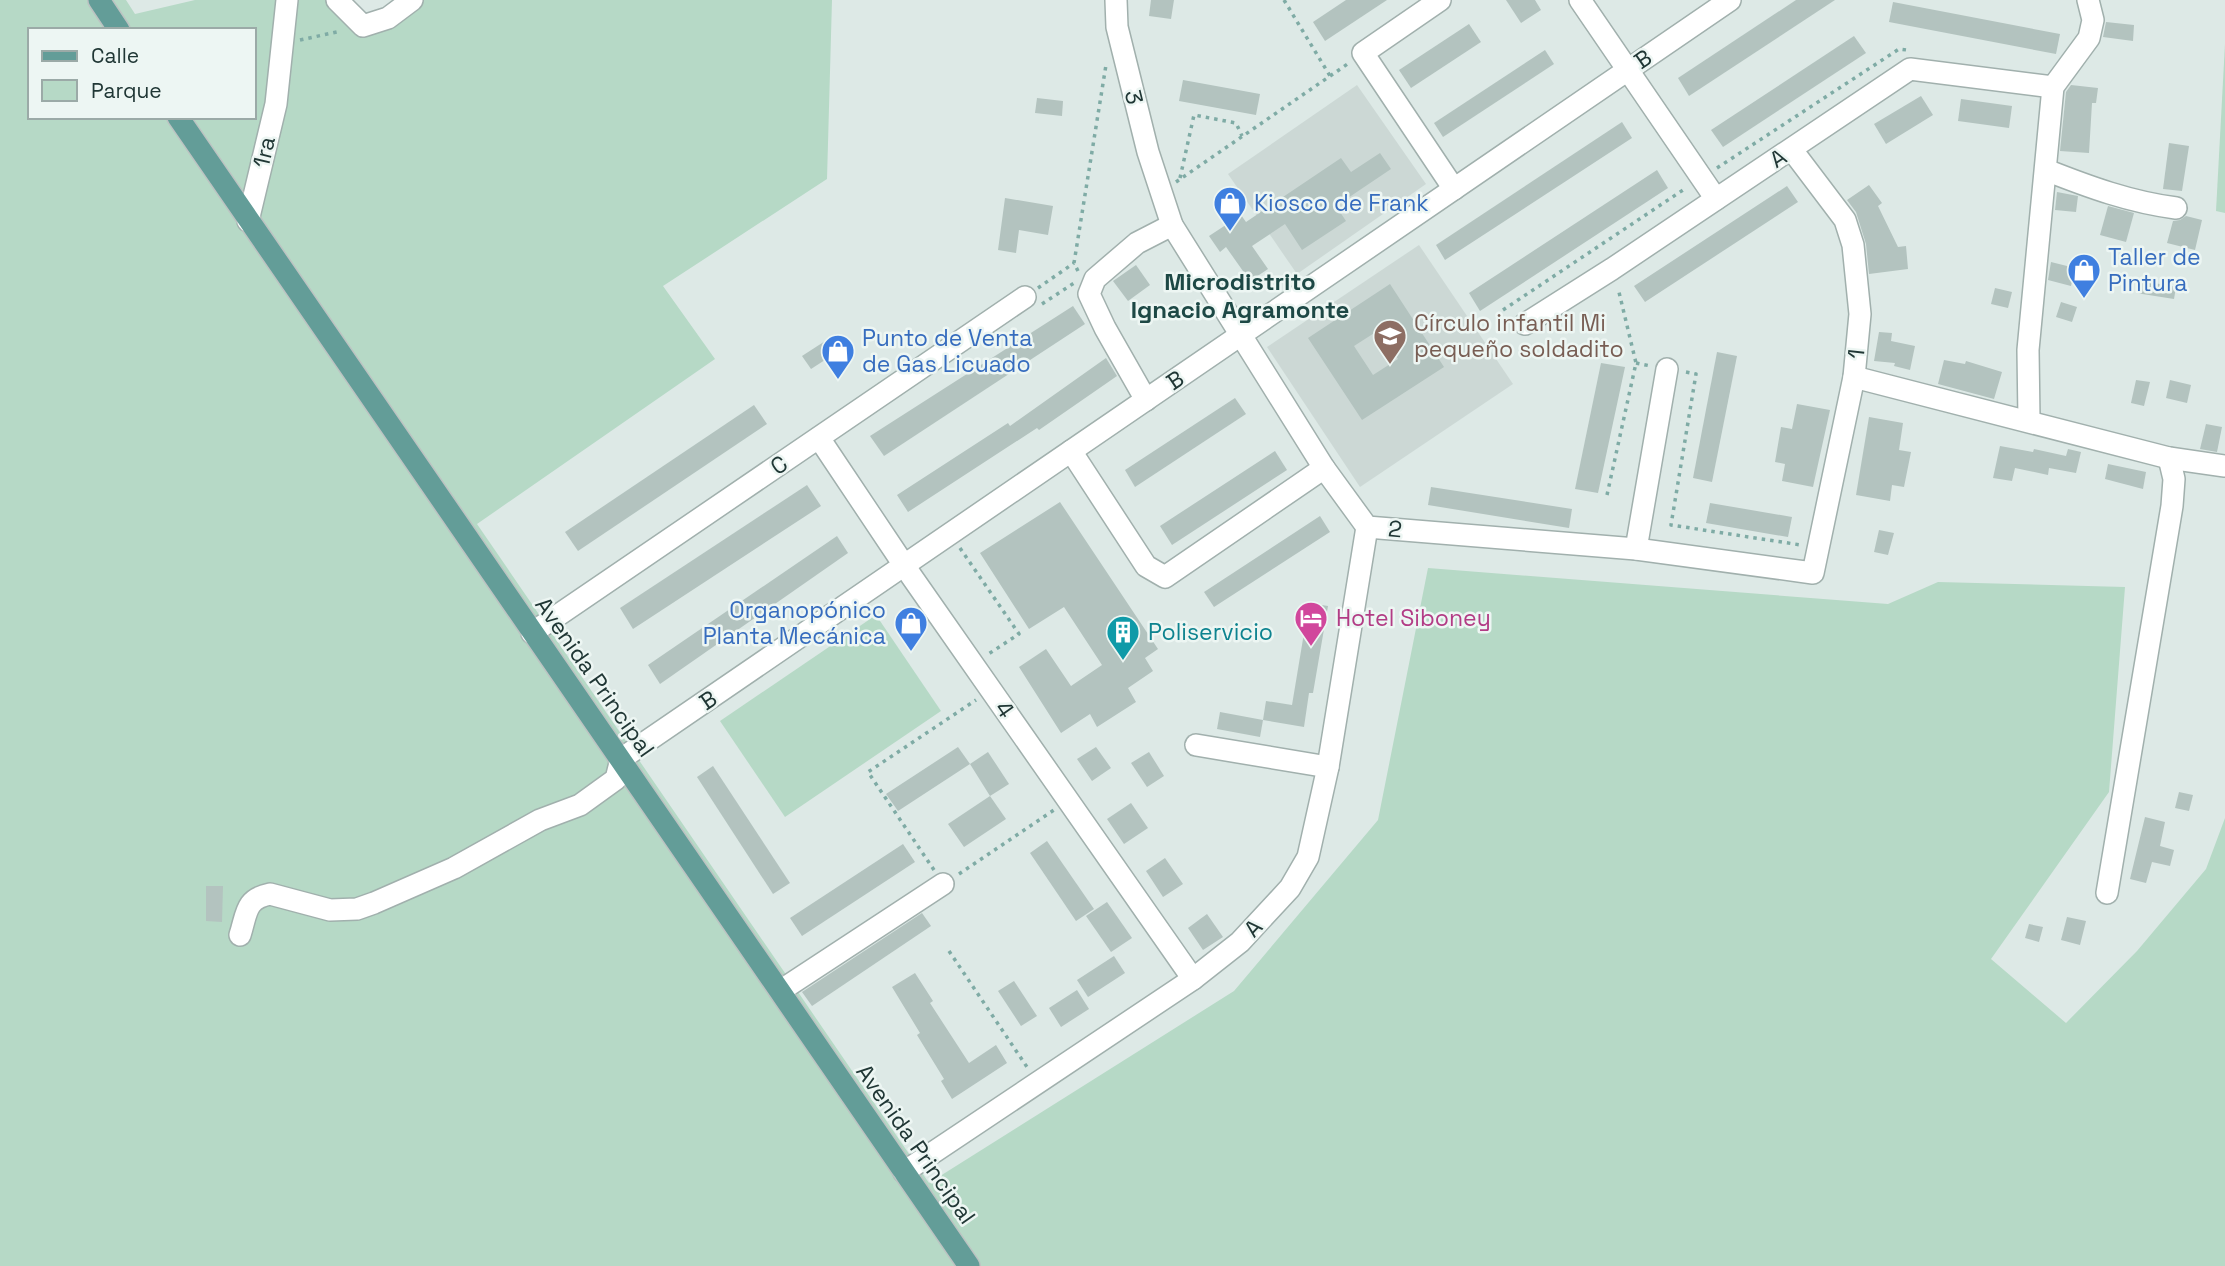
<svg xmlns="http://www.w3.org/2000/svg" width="2225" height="1266" font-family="'Space Grotesk',sans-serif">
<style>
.built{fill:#ccd8d5}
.green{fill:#b6d9c6;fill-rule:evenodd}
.building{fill:#b3c3bf;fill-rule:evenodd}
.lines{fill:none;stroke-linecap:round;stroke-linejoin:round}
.minor-casing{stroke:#a1b0ad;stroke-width:24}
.major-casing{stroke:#bcc3c2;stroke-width:24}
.path{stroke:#7faba5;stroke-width:3.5;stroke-dasharray:3.5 5;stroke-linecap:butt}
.minor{stroke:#fff;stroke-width:21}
.major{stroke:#639d98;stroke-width:21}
.labels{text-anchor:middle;stroke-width:5;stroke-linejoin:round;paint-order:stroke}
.street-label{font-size:23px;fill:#203735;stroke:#edf6f3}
.shop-label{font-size:23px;fill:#366cbe;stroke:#edf6f3;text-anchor:start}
.education-label{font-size:23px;fill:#785e54;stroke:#edf6f3;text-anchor:start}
.hotel-label{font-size:23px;fill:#b23c85;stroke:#edf6f3;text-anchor:start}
.culture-label{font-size:23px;fill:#0d838f;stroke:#edf6f3;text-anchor:start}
.neighbourhood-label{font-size:24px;font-weight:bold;fill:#1d4845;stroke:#edf6f3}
</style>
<rect width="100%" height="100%" fill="#dde9e6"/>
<g class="built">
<path d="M1357 85 1426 184 1297 274 1228 174Z"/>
<path d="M1419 245 1513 384 1360 487 1267 347Z"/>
</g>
<g class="green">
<path d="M0 0H126L135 14 195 0H328L360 31 406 0H832L827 179 663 286 715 359 477 524 929 1183 1234 991 1378 820 1428 568 1888 604 1938 582 2125 587 2109 792 1991 959 2066 1023 2137 951 2206 869 2225 818V1266H0ZM30 30H254V117H30Z"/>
<path d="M2225 44V213L2216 211Z"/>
<path d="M876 615 941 711 785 817 720 721Z"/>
</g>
<g class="building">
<path d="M1151 0H1174L1171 19 1149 16Z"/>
<path d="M1346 0H1387L1325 41 1313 22Z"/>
<path d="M1506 0H1535L1541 10 1521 23Z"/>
<path d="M1796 0H1835L1689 96 1678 78Z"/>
<path d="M1893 2 2060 34 2056 54 1889 22Z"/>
<path d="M2106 22 2134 25 2133 41 2103 37Z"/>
<path d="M1469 24 1481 42 1411 88 1399 70Z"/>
<path d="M1854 36 1866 53 1723 147 1711 130Z"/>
<path d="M1545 50 1554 64 1443 137 1434 123Z"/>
<path d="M1183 80 1260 94 1256 115 1179 101Z"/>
<path d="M2071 85 2098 88 2096 103H2092L2089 153 2060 151 2066 92Z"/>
<path d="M1921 96 1933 115 1886 144 1874 124Z"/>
<path d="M1037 98 1063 101 1062 116 1035 113Z"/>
<path d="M1961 99 2012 106 2009 128 1958 121Z"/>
<path d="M1622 122 1632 138 1445 260 1436 245Z"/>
<path d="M2169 143 2189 146 2182 191 2163 189Z"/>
<path d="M1380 153 1391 169 1336 206 1346 221 1302 250 1285 224 1252 246 1268 269 1250 281 1226 247 1220 252 1209 236 1241 215 1246 222 1341 158 1351 172Z"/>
<path d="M1657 170 1668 188 1480 311 1469 293Z"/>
<path d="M1869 185 1882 203 1878 206 1898 247 1906 246 1908 269 1869 274 1866 244 1856 212 1847 200Z"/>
<path d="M1787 186 1798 202 1645 302 1634 286Z"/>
<path d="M2057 192 2078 196 2076 212 2055 210Z"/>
<path d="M1005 198 1053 206 1048 235 1019 230 1016 253 998 250Z"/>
<path d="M2108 206 2134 213 2126 242 2100 235Z"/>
<path d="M2186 216 2202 220 2195 250 2167 243 2173 221 2180 220Z"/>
<path d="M2051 262 2075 268 2071 286 2048 280Z"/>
<path d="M1136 265 1150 285 1128 301 1113 281Z"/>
<path d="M2138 280 2176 287 2174 299 2136 293Z"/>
<path d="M1390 284 1444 367 1362 420 1308 338ZM1379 330 1398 359 1373 375 1354 346Z"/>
<path d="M1995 288 2012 292 2008 308 1991 304Z"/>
<path d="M2061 302 2077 307 2072 322 2056 317Z"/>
<path d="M1073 306 1085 324 884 456 870 436Z"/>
<path d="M1879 332 1892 333 1891 341 1915 346 1910 370 1894 366 1895 363 1874 361Z"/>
<path d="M836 334 845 347 811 369 802 356Z"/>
<path d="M1717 352 1737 356 1712 482 1693 478Z"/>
<path d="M1106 358 1117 376 1039 430 1037 428 908 512 897 495 1008 423 1010 426Z"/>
<path d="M1944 360 1965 364 1966 361 2002 372 1994 399 1938 384Z"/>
<path d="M1601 363 1625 367 1598 493 1575 489Z"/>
<path d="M2136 380 2150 382 2144 406 2131 403Z"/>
<path d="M2170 380 2191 385 2187 403 2166 398Z"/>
<path d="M1235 398 1246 414 1135 487 1125 470Z"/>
<path d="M1797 404 1830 410 1813 487 1782 481 1785 464 1775 462 1781 427 1792 429Z"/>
<path d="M754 405 767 424 578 551 565 532Z"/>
<path d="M1869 417 1903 423 1899 450 1911 452 1904 487 1892 485 1890 501 1856 495Z"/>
<path d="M2206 424 2222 427 2217 452 2200 449Z"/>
<path d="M2000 446 2033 452 2034 449 2066 456 2068 449 2081 452 2076 473 2049 468 2048 475 2015 468 2012 481 1993 478Z"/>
<path d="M1275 451 1287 470 1172 545 1160 526Z"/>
<path d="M2108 464 2146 472 2143 489 2105 479Z"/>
<path d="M807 485 821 506 633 629 620 608Z"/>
<path d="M1431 487 1572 509 1569 528 1428 505Z"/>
<path d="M1060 502 1158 649 1145 658 1153 671 1128 688 1136 702 1097 727 1090 714 1061 733 1019 667 1046 649 1071 686 1102 665 1064 607 1029 629 980 553Z"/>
<path d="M1710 503 1792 517 1788 537 1706 523Z"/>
<path d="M1320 516 1330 532 1214 607 1204 592Z"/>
<path d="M1879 530 1894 533 1888 555 1874 552Z"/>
<path d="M837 536 848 553 660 684 648 665Z"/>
<path d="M1309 603 1328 606 1313 693H1309L1304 727 1263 720 1266 701 1292 705Z"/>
<path d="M1220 712 1263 720 1260 737 1217 729Z"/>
<path d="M958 747 970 764 898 811 886 794Z"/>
<path d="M1096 747 1111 768 1092 781 1077 759Z"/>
<path d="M988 752 1009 784 990 796 970 764Z"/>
<path d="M1149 752 1164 776 1147 787 1131 763Z"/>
<path d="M713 766 790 883 773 894 697 777Z"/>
<path d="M2179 792 2193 795 2189 811 2175 808Z"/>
<path d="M990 796 1006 819 964 847 948 824Z"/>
<path d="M1131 803 1148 828 1124 844 1107 819Z"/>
<path d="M2145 817 2165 822 2160 846 2174 850 2170 866 2152 862 2146 883 2130 879Z"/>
<path d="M1047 841 1094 909 1076 921 1030 853Z"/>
<path d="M903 844 915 862 802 936 790 918Z"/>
<path d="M1165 858 1183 884 1163 897 1146 871Z"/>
<path d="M206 886H223L222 922 206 921Z"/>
<path d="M1107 902 1132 938 1111 952 1086 916Z"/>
<path d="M922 913 931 926 812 1006 802 992Z"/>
<path d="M1207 914 1223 937 1203 950 1188 928Z"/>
<path d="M2067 917 2086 921 2080 945 2061 940Z"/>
<path d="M2029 924 2043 927 2039 942 2025 938Z"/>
<path d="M1114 956 1125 973 1088 997 1077 980Z"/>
<path d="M915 973 933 1001 930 1003 969 1063 996 1045 1007 1063 952 1099 941 1081 944 1079 917 1035 920 1033 892 987Z"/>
<path d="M1014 981 1037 1016 1021 1026 998 991Z"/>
<path d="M1077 990 1089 1009 1061 1027 1049 1008Z"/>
</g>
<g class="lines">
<defs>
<g id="minor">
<path d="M337 0 363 26 388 18 412 0"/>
<path d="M1116 0 1117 27 1148 152 1172 225 1324 468 1367 527 1636 549 1813 573 1854 377 1860 314 1853 245 1845 220 1792 150"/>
<path d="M1440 0 1363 53 1454 189"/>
<path d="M1580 0 1716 199"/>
<path d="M2046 170C2089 187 2130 202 2176 208"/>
<path d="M248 221 276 104 287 0"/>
<path d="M1525 324 1612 269 1910 69 2053 87"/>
<path d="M1854 377 2169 458 2225 466"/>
<path d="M1146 400 1105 328 1089 294 1095 279 1137 243 1172 225"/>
<path d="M2029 420 2028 350 2053 87 2089 38 2093 20 2088 0"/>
<path d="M819 438 912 577 1193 979"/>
<path d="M1071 451 1146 566 1165 577 1324 468"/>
<path d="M1636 549 1667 369"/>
<path d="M532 633 1025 297"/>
<path d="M1196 745 1328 767"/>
<path d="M2107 893 2172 506 2174 479 2169 458"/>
<path d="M240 935C247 913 245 899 270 894L330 910 357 909 374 903 454 868 540 820 580 805 616 779 621 759 1730 0"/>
<path d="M780 991 943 884"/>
<path d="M904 1172 1193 979 1240 942 1290 888 1308 857 1328 767 1367 527"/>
</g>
<g id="major">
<path d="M99 0 119 30"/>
<path d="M178 117 969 1266"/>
</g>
</defs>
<use href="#minor" class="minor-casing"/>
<use href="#major" class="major-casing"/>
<g class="path">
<path d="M1284 0 1330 76"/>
<path d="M300 40 341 31"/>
<path d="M1717 168 1899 49 1907 50"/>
<path d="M1180 178 1194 115 1236 123 1242 136"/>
<path d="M1176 182 1349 63"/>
<path d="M1078 271 1074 263 1106 65"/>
<path d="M1038 288 1074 263"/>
<path d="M1042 304 1074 283"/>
<path d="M1503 310 1686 188"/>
<path d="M1636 363 1651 366"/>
<path d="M1686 372 1696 374 1671 525 1801 545"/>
<path d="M1607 495 1636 363 1618 288"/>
<path d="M960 548 1019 634 987 655"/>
<path d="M934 870 868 772 976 700"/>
<path d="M959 874 1054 810"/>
<path d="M949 951 1027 1067"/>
</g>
<use href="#minor" class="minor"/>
<use href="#major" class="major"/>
</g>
<defs>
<symbol id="shop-pin" viewBox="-11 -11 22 30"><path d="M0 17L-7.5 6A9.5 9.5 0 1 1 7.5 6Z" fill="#3f7fe0" stroke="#edf6f3"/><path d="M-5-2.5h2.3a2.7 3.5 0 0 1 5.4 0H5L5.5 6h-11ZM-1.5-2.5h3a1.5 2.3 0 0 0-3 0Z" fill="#fff"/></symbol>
<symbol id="school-pin" viewBox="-11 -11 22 30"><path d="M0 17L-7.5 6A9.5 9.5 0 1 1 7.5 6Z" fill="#8d6e63" stroke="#edf6f3"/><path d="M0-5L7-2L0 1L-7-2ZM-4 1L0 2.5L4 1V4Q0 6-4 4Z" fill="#fff"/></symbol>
<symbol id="hotel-pin" viewBox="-11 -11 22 30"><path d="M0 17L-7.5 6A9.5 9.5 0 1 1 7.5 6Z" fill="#d1479c" stroke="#edf6f3"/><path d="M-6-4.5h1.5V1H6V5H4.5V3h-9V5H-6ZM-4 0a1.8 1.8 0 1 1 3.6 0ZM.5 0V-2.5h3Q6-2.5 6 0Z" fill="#fff"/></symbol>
<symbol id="building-pin" viewBox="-11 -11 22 30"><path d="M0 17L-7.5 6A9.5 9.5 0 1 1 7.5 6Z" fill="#0f9aa8" stroke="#edf6f3"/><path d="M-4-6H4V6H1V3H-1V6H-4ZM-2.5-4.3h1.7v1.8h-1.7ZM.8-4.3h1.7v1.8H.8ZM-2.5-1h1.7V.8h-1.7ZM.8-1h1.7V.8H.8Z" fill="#fff"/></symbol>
</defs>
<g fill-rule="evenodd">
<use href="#shop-pin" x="1211" y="184" width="38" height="52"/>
<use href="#shop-pin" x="2065" y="251" width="38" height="52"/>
<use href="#school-pin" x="1371" y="317" width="38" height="52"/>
<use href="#shop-pin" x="819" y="332" width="38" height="52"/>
<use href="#hotel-pin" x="1292" y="599" width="38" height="52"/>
<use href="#shop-pin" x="892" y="604" width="38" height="52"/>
<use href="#building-pin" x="1104" y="613" width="38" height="52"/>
</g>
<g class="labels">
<g class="street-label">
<text transform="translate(1643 59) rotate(-35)" y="8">B</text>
<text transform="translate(1134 97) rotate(76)" y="8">3</text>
<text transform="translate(264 152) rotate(-77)" y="8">1ra</text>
<text transform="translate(1778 158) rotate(-33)" y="8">A</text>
<text transform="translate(1856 354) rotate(-84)" y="8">1</text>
<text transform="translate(1175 380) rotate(-34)" y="8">B</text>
<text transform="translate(779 465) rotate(-34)" y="8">C</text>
<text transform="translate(1395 529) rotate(5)" y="8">2</text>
<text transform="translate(595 677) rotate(55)" y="8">Avenida Principal</text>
<text transform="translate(708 700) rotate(-34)" y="8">B</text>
<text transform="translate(1005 709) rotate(55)" y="8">4</text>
<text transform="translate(1253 928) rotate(-47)" y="8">A</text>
<text transform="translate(916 1144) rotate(55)" y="8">Avenida Principal</text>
</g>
<g class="shop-label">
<text x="1254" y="211">Kiosco de Frank</text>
<text x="2108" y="265">Taller de<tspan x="2108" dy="26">Pintura</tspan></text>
<text x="862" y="346">Punto de Venta<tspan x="862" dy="26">de Gas Licuado</tspan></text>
<text x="886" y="618" text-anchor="end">Organopónico<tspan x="886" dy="26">Planta Mecánica</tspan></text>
</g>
<g class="education-label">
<text x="1414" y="331">Círculo infantil Mi<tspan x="1414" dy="26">pequeño soldadito</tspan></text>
</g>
<g class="hotel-label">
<text x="1336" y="626">Hotel Siboney</text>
</g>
<g class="culture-label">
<text x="1148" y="640">Poliservicio</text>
</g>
<g class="neighbourhood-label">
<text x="1240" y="290">Microdistrito<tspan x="1240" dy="28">Ignacio Agramonte</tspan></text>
</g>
</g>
<rect x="28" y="28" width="228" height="91" fill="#edf6f3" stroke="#9baaa7" stroke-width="2"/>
<rect x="42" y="51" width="35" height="10" fill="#639d98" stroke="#9baaa7" stroke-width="2"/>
<text x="91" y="63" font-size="21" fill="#203735">Calle</text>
<rect x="42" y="80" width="35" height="21" fill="#b6d9c6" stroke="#9baaa7" stroke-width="2"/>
<text x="91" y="98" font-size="21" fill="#203735">Parque</text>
</svg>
